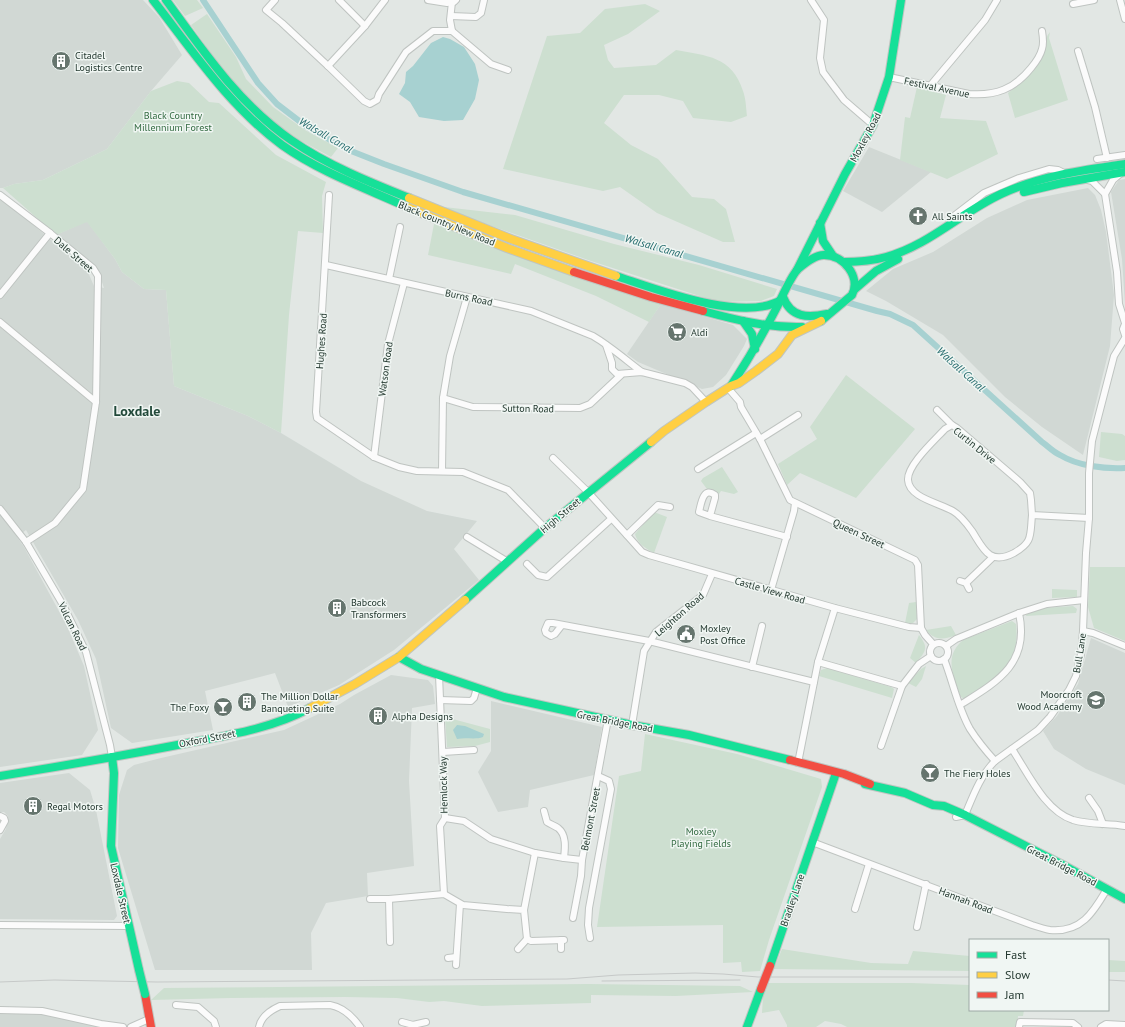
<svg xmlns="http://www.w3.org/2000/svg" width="1125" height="1027" font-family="'PT Sans',sans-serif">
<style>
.built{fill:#d1d8d4}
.green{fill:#cddfd0}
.water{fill:#a7d1d1}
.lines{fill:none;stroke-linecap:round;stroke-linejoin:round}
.canal{stroke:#a7d1d1;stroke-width:6}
.street-casing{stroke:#bfc4c1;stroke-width:8}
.fast-casing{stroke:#bfc5c1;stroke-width:10}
.slow-casing{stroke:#bfc5c1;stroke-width:10}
.jam-casing{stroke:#bfc5c1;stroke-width:10}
.street{stroke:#fbfbfb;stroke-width:6}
.fast{stroke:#16e098;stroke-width:8}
.slow{stroke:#ffcf43;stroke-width:8}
.jam{stroke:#f24e42;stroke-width:8}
.tram{stroke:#c6c9c8;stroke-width:1}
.fast-bridge-casing{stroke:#bfc5c1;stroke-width:10;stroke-linecap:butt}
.jam-bridge-casing{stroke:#bfc5c1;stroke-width:10;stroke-linecap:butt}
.fast-bridge{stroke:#16e098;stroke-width:8}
.jam-bridge{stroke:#f24e42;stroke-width:8}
.labels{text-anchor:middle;stroke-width:3;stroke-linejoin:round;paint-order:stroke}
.poi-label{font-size:10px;fill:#23382f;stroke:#f0f6f3;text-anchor:start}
.street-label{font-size:10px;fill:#23382f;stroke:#f0f6f3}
.park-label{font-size:10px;fill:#326a40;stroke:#f0f6f3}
.water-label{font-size:11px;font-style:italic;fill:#246b6d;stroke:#f0f6f3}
.district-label{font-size:14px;font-weight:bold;fill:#214839;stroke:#f0f6f3}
</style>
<rect width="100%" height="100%" fill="#e2e7e4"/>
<g class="built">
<path d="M0 0H143L159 17 182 55 151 91 107 149 43 180 14 184 3 188H0Z"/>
<path d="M869 147 931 172 882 212 843 191Z"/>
<path d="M1125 179V304L1122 259 1111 192 1119 180Z"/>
<path d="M1088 188 1095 195 1101 210 1106 232 1114 295 1110 346 1083 455 1042 427 1005 397 943 335 886 301 866 291 893 269 933 252 987 218 1027 200Z"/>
<path d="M0 200 7 203 87 270 94 286 104 288 98 270 56 235 87 221 115 259 122 272 144 289 166 290 174 386 248 416 281 433 361 481 427 511 477 521 454 549 479 580 394 650 339 685 288 707 275 673 205 691 213 730 132 743 111 728 96 659 78 620 26 530 17 537 24 547 67 626 84 666 98 730 82 755 0 767Z"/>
<path d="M661 304 733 325 747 339 744 346 726 375 713 387 702 389 638 362 627 354Z"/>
<path d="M1091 638 1125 653V785L1086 769 1054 749 1043 731 1057 716 1078 684Z"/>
<path d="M391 675 428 680 433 686 435 704 412 708 409 781 414 866 367 873 368 896 326 903 311 933 312 970H155L118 848 119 795 127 770 134 765 161 758 284 730 340 704 354 695Z"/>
<path d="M491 701 602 727 594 775 530 790 528 807 498 812 478 772 491 751Z"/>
<path d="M69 773 90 790 96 810 117 916 114 920 0 919V839L6 829 8 816 4 812H0V783Z"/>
<path d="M0 1011 44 1013 101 1027H0Z"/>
</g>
<g class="green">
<path d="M173 0H197L203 8 185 16Z"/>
<path d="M645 4 660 11 628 34 604 45 608 60 614 68 656 65 676 50C707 56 732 56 743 91 746 99 746 108 747 116L731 122 693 118 683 101 659 95H624L604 123 631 145 658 159 692 197 714 199 726 209 735 242H723L657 213 620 187 603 191 503 169 547 36 580 33 605 9Z"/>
<path d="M207 14 236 57 246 79 273 107 305 130 338 148 331 157 290 135 251 102 217 62 191 25Z"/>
<path d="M1050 32 1049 38 1068 100 1015 118 1008 93C1020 83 1034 73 1041 59 1045 50 1043 40 1050 32Z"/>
<path d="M177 81 189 83 209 102 219 103 276 155 326 182 322 196 323 233 298 231 289 315 281 433 248 416 174 386 166 290 144 289 122 272 115 259 87 222 56 235 3 188 14 184 43 180 107 149 151 91Z"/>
<path d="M917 87 946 95 940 118 986 121 998 154 947 179 900 160 905 117 910 118Z"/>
<path d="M444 207 515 215 614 244 699 265 777 289 774 296 761 301 718 302 591 261 472 219Z"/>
<path d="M434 224 661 304 649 322 596 296 515 264 511 274 428 255Z"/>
<path d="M846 375 915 429 856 498 800 473 787 485 778 464 817 439 810 427Z"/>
<path d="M1101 432 1122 434 1125 436V460L1117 461 1099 457Z"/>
<path d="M722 467 738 492 734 494 721 491 719 494 707 489 701 481 703 478Z"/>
<path d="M654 512 667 517 654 553C646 549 637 543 635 534Z"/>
<path d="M1090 567H1125V641L1094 628 1088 607Z"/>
<path d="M1052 589 1077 590V597L1052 598Z"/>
<path d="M916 602 917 619 913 623H905L909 603Z"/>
<path d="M1073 606 1077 609 1076 613 1026 616 1027 613 1043 608Z"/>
<path d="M1012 621 1016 624C1018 640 1015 660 1003 671 994 681 976 691 964 699L960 696C954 675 943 657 963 640Z"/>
<path d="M951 626 956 635C944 640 935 641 926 630Z"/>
<path d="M919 635C929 648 926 651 916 663L910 658Z"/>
<path d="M926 666 922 679 916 687 908 683 921 669Z"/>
<path d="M827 668 891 687 894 689 892 698 819 676 821 670Z"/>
<path d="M445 717 490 729V742L475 746 447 747Z"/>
<path d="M645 734 737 754 821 779 822 787 769 940 760 971 742 972 741 962 723 963V925L597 927 619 776 641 771Z"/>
<path d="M782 949 871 963 908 964 913 951 970 956V971L774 969Z"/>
<path d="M1108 960 1125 961V972H1108Z"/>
<path d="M768 983H911L970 985V1010H1024L1023 1016H1018L1017 1027H847L841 1024 825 1021 816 1027H787V1025L779 1010 762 1013 763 996Z"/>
<path d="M588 984 740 986 753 992 676 996 591 995V1003L482 1006 444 1001 429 1002 397 998 345 997 231 998 151 1000 164 988Z"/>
</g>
<g class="water">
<path d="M443 37 450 39 464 47 475 64 479 80 475 99 463 120 444 121 419 117 410 102 399 94 405 83 406 72 413 66 431 43Z"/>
<path d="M457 725 465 726 484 734 483 737C475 740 466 737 457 739L453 730Z"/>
</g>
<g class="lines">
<path class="canal" d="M203 0 258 83 277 104 307 127 346 149 384 164 463 192 877 311 890 314 913 325 1042 442C1048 446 1053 452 1060 455 1078 466 1104 469 1125 468"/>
<defs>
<g id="street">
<path d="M275 0 266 10 282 23 328 66 365 26 385 0"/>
<path d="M339 0 365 26"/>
<path d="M428 0 447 3 454 2 456 0"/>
<path d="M811 0 824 20 820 58 823 72 844 100 873 125"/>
<path d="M1120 0 1125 19"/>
<path d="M452 2 450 20 452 31 491 64 508 70"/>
<path d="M1073 4 1094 0"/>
<path d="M451 16 476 17 481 13 484 0"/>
<path d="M1078 51 1095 107 1107 158"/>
<path d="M328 66 364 101 370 104 377 100 379 94 406 52 433 31H452"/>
<path d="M889 77 969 94C996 96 1014 89 1031 68 1036 62 1040 57 1042 49 1044 43 1043 37 1042 31"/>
<path d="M930 86 985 20 997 0"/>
<path d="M1097 159 1125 155"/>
<path d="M1120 174 1113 180 1105 194 1117 272 1119 304 1125 323"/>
<path d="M1088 180 1092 181 1105 194"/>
<path d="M0 195 50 233"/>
<path d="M329 195 316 412 317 418 374 457 399 467 417 471 463 472 508 490 545 528"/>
<path d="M954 216 984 193 1019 178 1049 169 1058 170 1064 173"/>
<path d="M326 265 531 311 593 336C610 346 626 360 642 372"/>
<path d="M389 279 400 227"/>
<path d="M0 295 50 233 93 268 98 276 96 402 83 489 55 523 26 542"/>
<path d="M0 322 96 402"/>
<path d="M1125 324 1123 329 1125 335"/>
<path d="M606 345 612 363V369L617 374 642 372 685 383 692 387 706 402"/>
<path d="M728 388 740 402 741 407 760 439 790 500 915 560 918 565 921 628 925 635 933 644"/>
<path d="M443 398 473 407 580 408 590 404 621 375"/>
<path d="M937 410 952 425"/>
<path d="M760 439 798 415"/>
<path d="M374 457 388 344 404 283"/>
<path d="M553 458 588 492 634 543 642 552 649 555 835 608 909 627 921 628"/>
<path d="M698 469 756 433"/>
<path d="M442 471 443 398 450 356 467 297"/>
<path d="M0 509 26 542 63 605 86 652 110 745 112 757"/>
<path d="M1032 515 1031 500 1030 493 1020 482 957 428 952 425 945 429C935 440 907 465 908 480 909 498 940 503 953 511 960 515 967 524 972 531 983 548 989 566 1014 553 1033 542 1030 536 1032 515L1089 518"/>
<path d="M710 516 715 498V495C703 486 701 504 699 512L710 516 787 537"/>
<path d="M627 535 658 505 670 507"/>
<path d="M467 537 508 562"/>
<path d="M527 564 538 575 547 577 611 519"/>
<path d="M960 581 966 583 969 589"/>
<path d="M966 583 993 557"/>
<path d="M771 590 794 511 795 503"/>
<path d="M562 625 555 634 551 636 546 633 545 630 548 623H553L649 641 814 682"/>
<path d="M1083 631 1093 633 1125 646"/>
<circle cx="939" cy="652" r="9"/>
<path d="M946 646 956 639 1019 613 1047 604 1084 600"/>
<path d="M944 659C953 682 958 708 970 729 977 740 986 751 995 761"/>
<path d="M818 662 902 686"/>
<path d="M752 667 762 626"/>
<path d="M439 675 445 818 440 826 444 894"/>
<path d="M440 700 471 701 474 698 477 688"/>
<path d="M960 705C997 682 1030 664 1019 613"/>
<path d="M632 725 644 651 656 632 703 595 712 574"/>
<path d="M881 746 902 686 919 664 931 656"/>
<path d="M1012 749C1028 773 1045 811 1073 820 1090 825 1108 823 1125 826"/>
<path d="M443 752 474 750"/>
<path d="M798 763 818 662 835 608"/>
<path d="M1089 798 1098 811 1103 824"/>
<path d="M544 811 547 822C550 824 555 826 558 828 567 835 565 849 564 858"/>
<path d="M0 816 4 818 5 821 0 830"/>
<path d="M956 817 965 815C973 796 980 776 995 761L1038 730 1050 717 1069 690 1076 676 1081 654 1083 631 1086 553 1089 518V473L1092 441 1114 356 1125 338"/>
<path d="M445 818 464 821 491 839 535 853 564 858 582 860"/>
<path d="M812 842 1032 925C1038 927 1044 929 1050 930 1082 933 1094 911 1107 889"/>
<path d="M370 899H389L444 894 463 905 507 909 524 910 527 939 531 941 564 940"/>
<path d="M389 899 390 942"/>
<path d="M855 909 869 864"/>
<path d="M524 910 535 853"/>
<path d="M573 918 581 876 582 860 608 719"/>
<path d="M0 925 128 926"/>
<path d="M917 927 926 884"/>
<path d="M590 938 588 925 589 908 611 789 609 781 598 776"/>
<path d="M561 940V949"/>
<path d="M518 949 527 939"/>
<path d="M448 958 456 957"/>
<path d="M456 965 460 904"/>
<path d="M176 1005 198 1007 214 1021 216 1027"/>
<path d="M0 1010 42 1011 101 1024 123 1027"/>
<path d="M402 1022 413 1025 426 1022"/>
<path d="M131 1027 149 1019"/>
<path d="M259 1027C261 1017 271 1010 280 1006L330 1005C342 1007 353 1017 360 1027"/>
<path d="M1019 1027 1020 1022 1073 1023 1078 1027"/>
<path d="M1101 1027 1106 1024 1125 1025"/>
</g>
<g id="fast">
<path d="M153 0C193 51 229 106 282 145 320 172 365 188 407 207"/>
<path d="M166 0C203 51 239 104 291 140 327 165 369 182 409 198"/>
<path d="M1024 192 1062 183 1125 172"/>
<path d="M820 223 823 241 833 256"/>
<path d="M844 262C859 262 872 261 886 257 928 246 962 212 1001 194 1040 176 1083 170 1125 164"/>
<path d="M797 270 845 174 873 125 889 77 901 0"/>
<path d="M616 276C656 289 743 323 781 300"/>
<path d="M855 289 876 271 898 259"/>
<path d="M783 297C791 318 808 318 827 314"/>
<path d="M703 311C736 320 768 328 802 327"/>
<path d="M743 321 752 334 755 349"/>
<path d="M731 386C748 360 763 334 777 307 782 297 791 276 798 269 805 263 815 255 824 255 844 255 861 277 852 295L821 321"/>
<path d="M465 600 545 528 651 442"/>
<path d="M399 657 421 669 504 697 632 725 689 735 790 760"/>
<path d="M112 757 114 773 111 846 139 970"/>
<path d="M0 776C63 766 126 755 188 743 230 735 273 728 310 708"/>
<path d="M865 784 905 793 933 805 944 806 965 815 1061 864 1125 899"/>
<path d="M770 966 836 773"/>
<path d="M747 1027 761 989"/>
</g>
<g id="slow">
<path d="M409 198 511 239 616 276"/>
<path d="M407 207 507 248 574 272"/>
<path d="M651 442 664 431 706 402 731 386 739 383 756 371 778 354 792 335 821 321"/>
<path d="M310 708 355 684 399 657 465 600"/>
</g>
<g id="jam">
<path d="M574 272 651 297 703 311"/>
<path d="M790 760 844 774 870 784"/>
<path d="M145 994 151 1027"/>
</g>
</defs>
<use href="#street" class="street-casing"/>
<use href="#fast" class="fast-casing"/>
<use href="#slow" class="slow-casing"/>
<use href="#jam" class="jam-casing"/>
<use href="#street" class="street"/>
<use href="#fast" class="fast"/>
<use href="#slow" class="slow"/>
<use href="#jam" class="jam"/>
<g class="tram">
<path d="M1108 980 1125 981"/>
<path d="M602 981 740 980"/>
<path d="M0 982 54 980 157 982 567 979 618 975 695 973 723 974 758 977H970"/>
</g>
<defs>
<path id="fast-bridge" d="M139 970 145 994"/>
<path id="jam-bridge" d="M761 989 770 966"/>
</defs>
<use href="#fast-bridge" class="fast-bridge-casing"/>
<use href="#jam-bridge" class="jam-bridge-casing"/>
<use href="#fast-bridge" class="fast-bridge"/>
<use href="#jam-bridge" class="jam-bridge"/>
</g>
<defs>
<symbol id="building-disc" viewBox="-11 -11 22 22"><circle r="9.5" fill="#66756e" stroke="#f0f6f3"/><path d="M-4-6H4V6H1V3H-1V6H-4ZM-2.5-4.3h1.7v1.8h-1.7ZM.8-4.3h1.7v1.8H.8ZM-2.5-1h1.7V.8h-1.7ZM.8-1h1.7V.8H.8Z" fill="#fff"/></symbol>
<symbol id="church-disc" viewBox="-11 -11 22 22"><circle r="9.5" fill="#66756e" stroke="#f0f6f3"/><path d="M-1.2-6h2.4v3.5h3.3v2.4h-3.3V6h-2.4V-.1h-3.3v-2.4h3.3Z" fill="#fff"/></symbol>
<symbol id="supermarket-disc" viewBox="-11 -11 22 22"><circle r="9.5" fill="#66756e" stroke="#f0f6f3"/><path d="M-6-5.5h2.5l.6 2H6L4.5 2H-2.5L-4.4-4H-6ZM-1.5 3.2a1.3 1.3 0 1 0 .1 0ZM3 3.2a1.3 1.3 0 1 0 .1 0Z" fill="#fff"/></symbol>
<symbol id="civic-disc" viewBox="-11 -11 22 22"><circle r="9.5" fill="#66756e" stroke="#f0f6f3"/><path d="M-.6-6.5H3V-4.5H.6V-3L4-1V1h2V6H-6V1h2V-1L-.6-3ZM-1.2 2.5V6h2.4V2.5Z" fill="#fff"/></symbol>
<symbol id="school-disc" viewBox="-11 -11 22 22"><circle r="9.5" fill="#66756e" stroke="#f0f6f3"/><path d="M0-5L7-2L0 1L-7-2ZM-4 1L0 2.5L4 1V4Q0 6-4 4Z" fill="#fff"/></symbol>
<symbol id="bar-disc" viewBox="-11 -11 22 22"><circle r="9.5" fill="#66756e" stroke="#f0f6f3"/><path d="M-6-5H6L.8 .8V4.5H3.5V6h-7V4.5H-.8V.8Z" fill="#fff"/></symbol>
</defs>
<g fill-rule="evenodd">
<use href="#building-disc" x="50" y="50" width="22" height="22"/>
<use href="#church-disc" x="907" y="205" width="22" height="22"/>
<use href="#supermarket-disc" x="666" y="321" width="22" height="22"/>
<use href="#building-disc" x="326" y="597" width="22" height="22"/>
<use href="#civic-disc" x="675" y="623" width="22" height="22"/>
<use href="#school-disc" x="1085" y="689" width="22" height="22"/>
<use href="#building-disc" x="236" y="691" width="22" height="22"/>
<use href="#bar-disc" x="212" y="696" width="22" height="22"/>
<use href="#building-disc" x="367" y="705" width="22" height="22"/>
<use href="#bar-disc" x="919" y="762" width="22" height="22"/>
<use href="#building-disc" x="22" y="795" width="22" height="22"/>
</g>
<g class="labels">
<g class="poi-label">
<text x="75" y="59">Citadel<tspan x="75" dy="12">Logistics Centre</tspan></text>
<text x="932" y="220">All Saints</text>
<text x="691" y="336">Aldi</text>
<text x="351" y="606">Babcock<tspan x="351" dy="12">Transformers</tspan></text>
<text x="700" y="632">Moxley<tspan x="700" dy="12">Post Office</tspan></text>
<text x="1082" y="698" text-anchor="end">Moorcroft<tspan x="1082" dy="12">Wood Academy</tspan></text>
<text x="261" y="700">The Million Dollar<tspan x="261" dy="12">Banqueting Suite</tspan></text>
<text x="209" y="711" text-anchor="end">The Foxy</text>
<text x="392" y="720">Alpha Designs</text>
<text x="944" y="777">The Fiery Holes</text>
<text x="47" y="810">Regal Motors</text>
</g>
<g class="street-label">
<text transform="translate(937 87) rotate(12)" y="4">Festival Avenue</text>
<text transform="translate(865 137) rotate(-62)" y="4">Moxley Road</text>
<text transform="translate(447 223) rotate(22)" y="4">Black Country New Road</text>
<text transform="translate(74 254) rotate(41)" y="4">Dale Street</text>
<text transform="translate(469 297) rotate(12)" y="4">Burns Road</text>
<text transform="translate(321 341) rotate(-86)" y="4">Hughes Road</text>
<text transform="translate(385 369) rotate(-82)" y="4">Watson Road</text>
<text transform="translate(528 408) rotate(1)" y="4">Sutton Road</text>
<text transform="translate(975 445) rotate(39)" y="4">Curtin Drive</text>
<text transform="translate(560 515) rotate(-40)" y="4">High Street</text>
<text transform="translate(859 533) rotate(25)" y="4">Queen Street</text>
<text transform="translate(770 590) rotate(16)" y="4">Castle View Road</text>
<text transform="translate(679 614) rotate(-41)" y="4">Leighton Road</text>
<text transform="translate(73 626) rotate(64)" y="4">Vulcan Road</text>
<text transform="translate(1079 653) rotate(-81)" y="4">Bull Lane</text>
<text transform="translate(615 721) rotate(11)" y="4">Great Bridge Road</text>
<text transform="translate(207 738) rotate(-11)" y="4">Oxford Street</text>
<text transform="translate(443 785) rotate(-91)" y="4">Hemlock Way</text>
<text transform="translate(590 819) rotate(-79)" y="4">Belmont Street</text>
<text transform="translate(1062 865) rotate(27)" y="4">Great Bridge Road</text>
<text transform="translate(121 893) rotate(77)" y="4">Loxdale Street</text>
<text transform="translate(792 900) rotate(-71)" y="4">Bradley Lane</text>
<text transform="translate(966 900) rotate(21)" y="4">Hannah Road</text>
</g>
<g class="park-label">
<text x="173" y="119">Black Country<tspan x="173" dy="12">Millennium Forest</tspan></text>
<text x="701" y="835">Moxley<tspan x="701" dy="12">Playing Fields</tspan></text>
</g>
<g class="water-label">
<text transform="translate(326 135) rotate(30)" y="4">Walsall Canal</text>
<text transform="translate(654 246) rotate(16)" y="4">Walsall Canal</text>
<text transform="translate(961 369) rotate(42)" y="4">Walsall Canal</text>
</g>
<g class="district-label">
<text x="137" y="416">Loxdale</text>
</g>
</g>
<rect x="969" y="939" width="140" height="72" fill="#f0f6f3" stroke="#9eaaa5"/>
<rect x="977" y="952" width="20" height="6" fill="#16e098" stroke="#9eaaa5"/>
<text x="1005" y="959" font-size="12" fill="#23382f">Fast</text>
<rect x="977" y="972" width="20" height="6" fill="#ffcf43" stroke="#9eaaa5"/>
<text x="1005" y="979" font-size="12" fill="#23382f">Slow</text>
<rect x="977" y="992" width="20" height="6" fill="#f24e42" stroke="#9eaaa5"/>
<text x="1005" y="999" font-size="12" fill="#23382f">Jam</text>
</svg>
